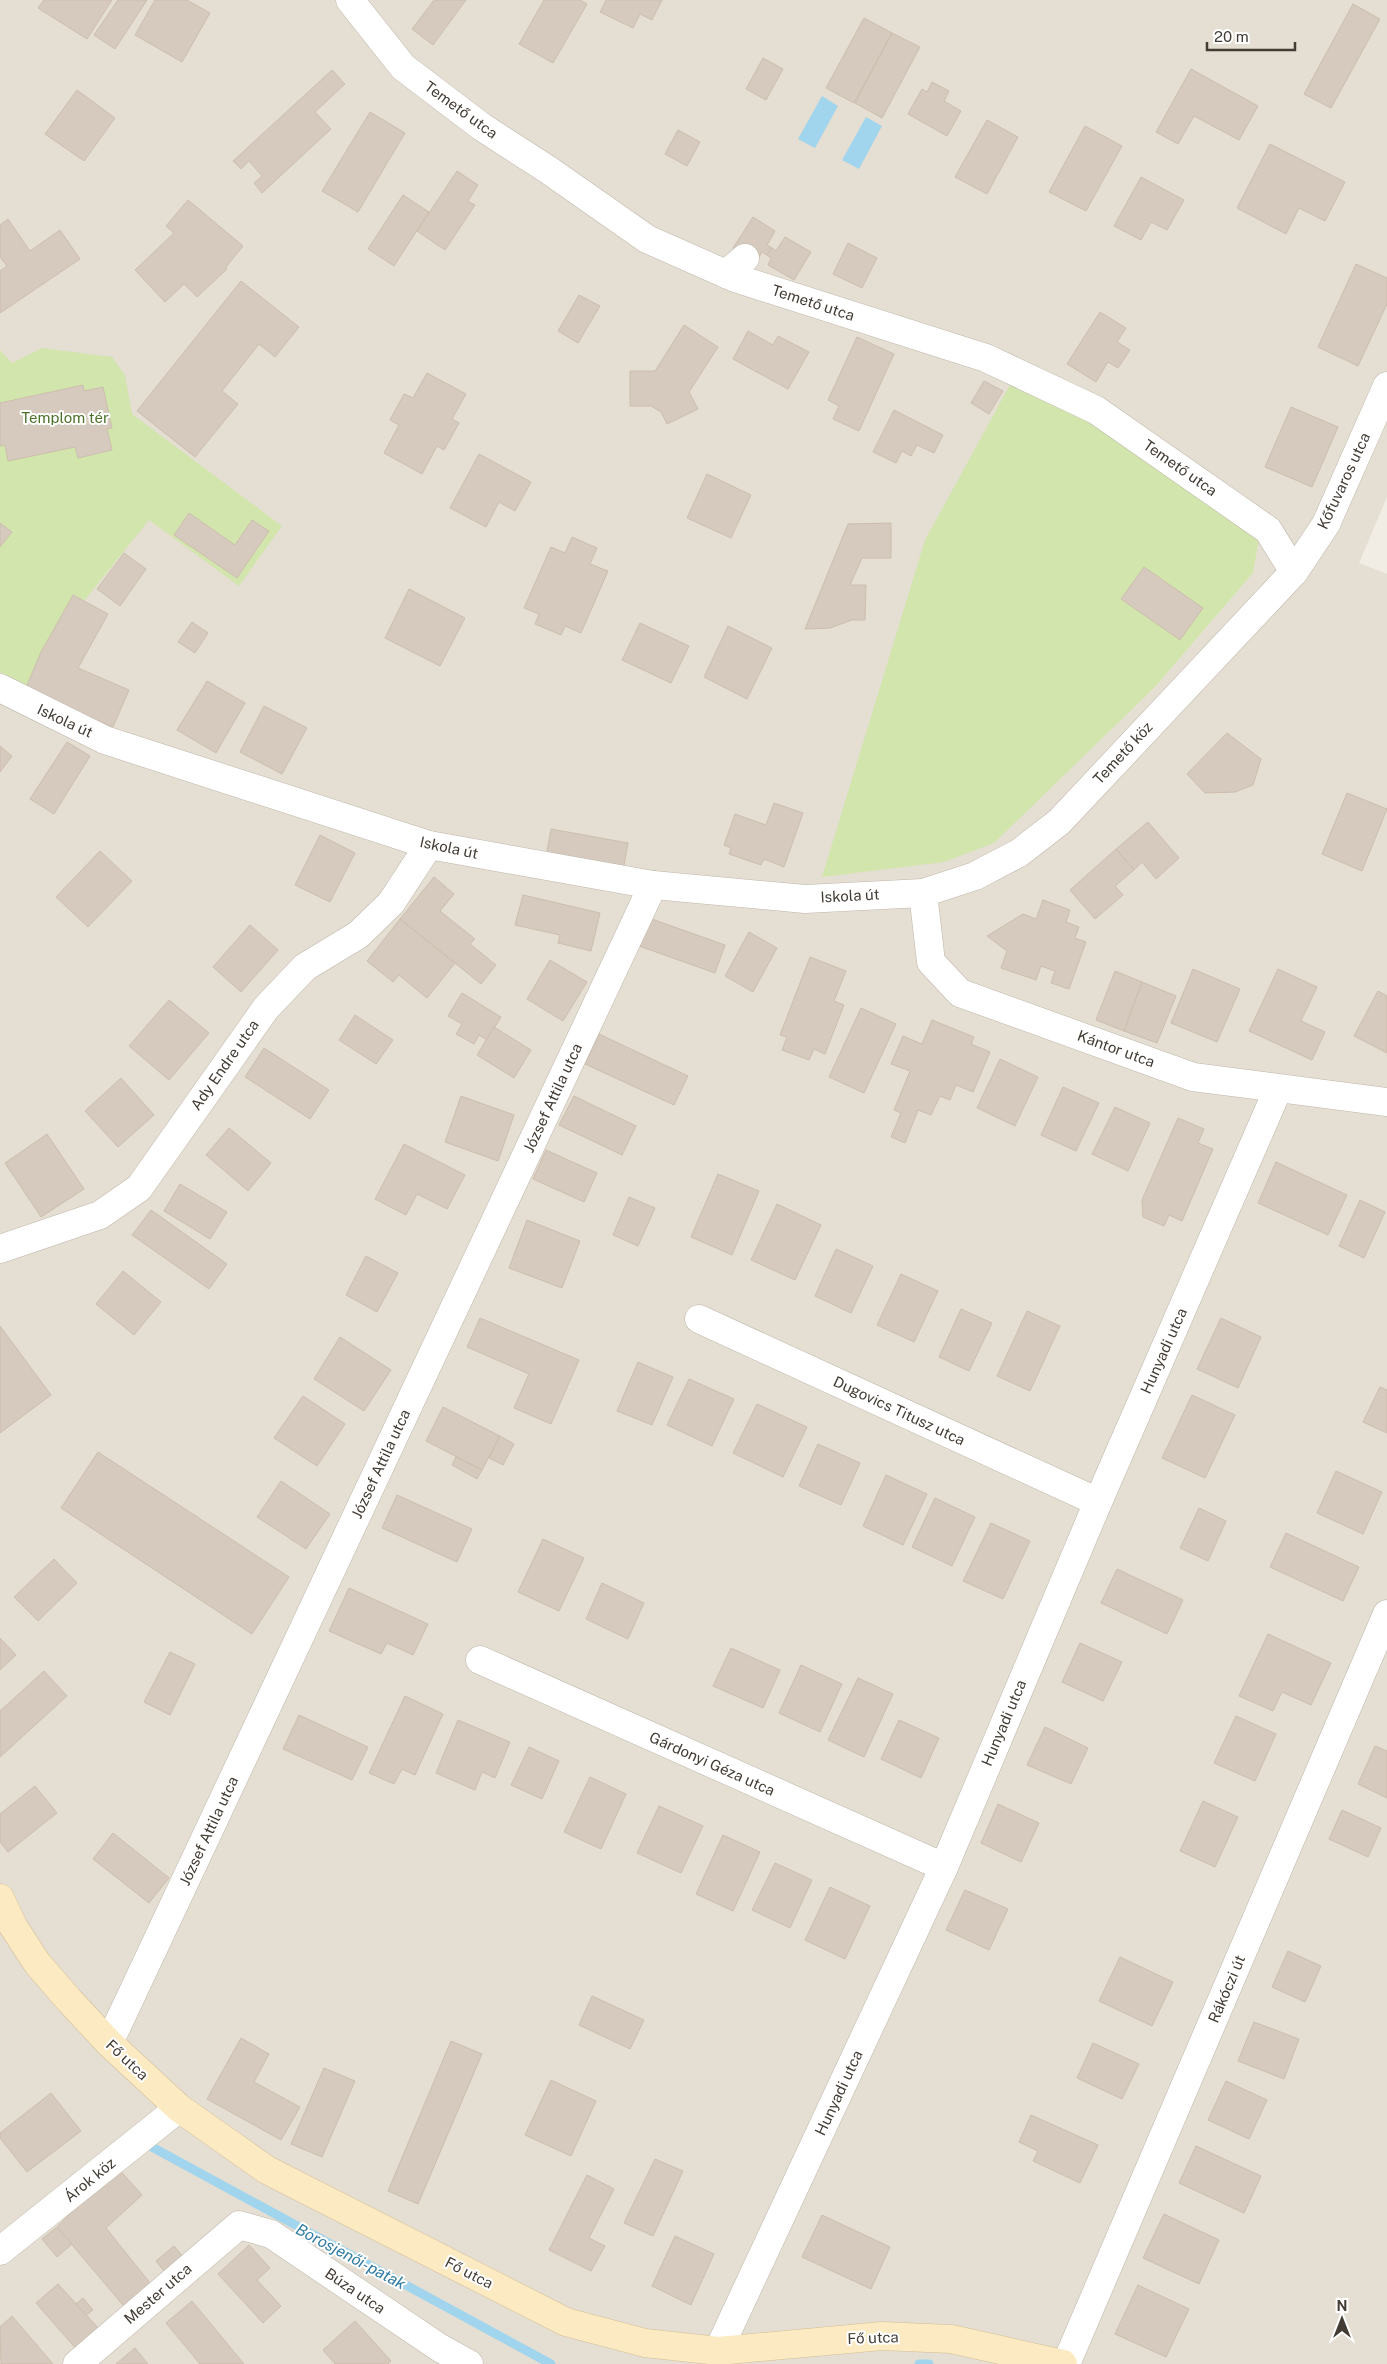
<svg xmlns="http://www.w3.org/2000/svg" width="1387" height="2364" font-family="'Public Sans',sans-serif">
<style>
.residential{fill:#e5ded2;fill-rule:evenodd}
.green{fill:#d1e5ad}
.water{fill:#a1d5ed}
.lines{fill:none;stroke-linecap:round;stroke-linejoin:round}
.stream{stroke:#a1d5ed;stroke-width:9}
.building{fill:#d5cabd;stroke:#cdbead}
.street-casing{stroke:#bfb6aa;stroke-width:29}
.secondary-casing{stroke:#d3be97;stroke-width:29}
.street{stroke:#fff;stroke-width:28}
.secondary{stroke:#fceac3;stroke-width:28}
.labels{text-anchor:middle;stroke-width:4;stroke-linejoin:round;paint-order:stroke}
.street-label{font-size:15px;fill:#433c34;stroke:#fff}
.park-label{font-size:15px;fill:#4c722a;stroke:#fff}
.water-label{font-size:16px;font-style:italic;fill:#307ca3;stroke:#fff}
</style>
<rect width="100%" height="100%" fill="#f1ece4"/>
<path class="residential" d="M0 0H1387V497L1359 563 1387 574V2364H0ZM1262 522 1253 573 1155 687 994 842Z"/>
<g class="green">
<path d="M42 348 112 357 125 375 132 414 282 526 239 586 149 520 84 601 73 595 26 689 0 672V350L12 363Z"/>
<path d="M1017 372 1262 523 1253 573 1155 687 994 843 944 862 822 877 925 540Z"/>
</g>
<g class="water">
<path d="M822 96 838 106 815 148 798 139Z"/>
<path d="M866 117 882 126 859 169 842 160Z"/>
</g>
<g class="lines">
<g class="stream">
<path d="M152 2147 551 2364"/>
<path d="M919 2364H929"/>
</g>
</g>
<g class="building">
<path d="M44 0H112L87 39 38 8Z"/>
<path d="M118 0H147L115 49 94 35Z"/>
<path d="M155 0H187L210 13 182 62 135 35Z"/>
<path d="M434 0H466L433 45 412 29Z"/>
<path d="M544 0H580L587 4 553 63 519 44Z"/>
<path d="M606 0H662L652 20 640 14 633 28 600 12Z"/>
<path d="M1353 4 1380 19 1331 108 1304 94Z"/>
<path d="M864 18 892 33 854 103 826 88Z"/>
<path d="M892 33 920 47 882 118 855 103Z"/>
<path d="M763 58 783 69 766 100 746 89Z"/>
<path d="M1191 69 1258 106 1239 140 1194 116 1178 144 1156 132Z"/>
<path d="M332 70 345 84 315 112 331 129 262 193 254 183 262 176 249 161 241 169 233 161Z"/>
<path d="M932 82 949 91 944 101 961 111 947 136 908 114 922 89 927 92Z"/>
<path d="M77 90 115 118 84 161 45 134Z"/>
<path d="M370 112 405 133 358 212 322 191Z"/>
<path d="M987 120 1018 137 987 194 955 177Z"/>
<path d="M1085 126 1122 146 1086 211 1049 192Z"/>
<path d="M678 130 700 142 687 166 665 154Z"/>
<path d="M1270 144 1345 182 1325 221 1299 208 1286 234 1237 208Z"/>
<path d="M457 171 478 185 468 201 475 205 445 250 417 231Z"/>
<path d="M1141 177 1184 200 1167 230 1151 222 1141 240 1114 226Z"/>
<path d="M403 195 429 212 394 266 368 249Z"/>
<path d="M188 200 243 246 226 267 227 269 197 297 184 284 165 302 135 270 174 233 166 226Z"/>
<path d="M753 217 775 231 767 245 772 248 767 255 762 252 756 262 733 248Z"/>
<path d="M8 219 30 251 60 230 80 259 0 313V271L7 266 0 257V225Z"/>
<path d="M785 237 811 252 794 280 768 265 771 258 767 255 772 248 776 251Z"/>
<path d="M848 243 877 258 862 288 833 274Z"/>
<path d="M1356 264 1387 278V304L1358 366 1318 347Z"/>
<path d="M241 281 299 327 275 357 259 344 222 391 238 404 195 457 137 411Z"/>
<path d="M579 295 600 306 578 343 558 331Z"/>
<path d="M1100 312 1126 328 1117 342 1130 350 1118 368 1108 362 1096 382 1067 364Z"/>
<path d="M684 325 718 347 689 392 698 409 667 424 661 412 651 406H630V371H655Z"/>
<path d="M748 331 773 345 778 336 809 352 788 389 733 359Z"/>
<path d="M857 337 894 354 859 431 833 419 839 406 828 400Z"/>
<path d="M427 373 466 394 452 419 459 423 444 450 437 446 422 474 384 453 399 425 390 420 404 394 413 398Z"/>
<path d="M984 381 1003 391 989 414 971 403Z"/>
<path d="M83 385 84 391 103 387 112 428 107 429 112 450 78 458 75 447 8 461 5 445 0 446V403Z"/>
<path d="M1291 407 1338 427 1312 487 1265 467Z"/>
<path d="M894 410 943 435 934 453 917 445 911 456 902 451 896 463 873 452Z"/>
<path d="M479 454 531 482 515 511 499 502 486 527 450 508Z"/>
<path d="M707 474 751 495 731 538 687 518Z"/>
<path d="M189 513 235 545 252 520 269 531 237 578 174 535Z"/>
<path d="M0 523 12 532 0 547Z"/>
<path d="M891 523V558H862L850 585H866L865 620H852L830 628 805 629 848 524Z"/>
<path d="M572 537 597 548 590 564 608 571 581 633 565 626 561 635 535 624 539 614 524 608 551 547 565 553Z"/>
<path d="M124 553 146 569 120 606 97 589Z"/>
<path d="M1144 567 1203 608 1180 640 1121 599Z"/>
<path d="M409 589 465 618 440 666 385 638Z"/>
<path d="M73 595 108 614 78 668 129 690 113 727 25 690 41 652Z"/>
<path d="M192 622 208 633 195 653 178 642Z"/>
<path d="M640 623 689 646 671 683 622 660Z"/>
<path d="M728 626 772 648 747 699 704 677Z"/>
<path d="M207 681 245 703 216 753 177 730Z"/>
<path d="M264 706 307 728 282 774 240 752Z"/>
<path d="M1227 733 1261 759 1253 785 1235 792 1205 793 1187 774Z"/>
<path d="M67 742 90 756 54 814 30 799Z"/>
<path d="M0 746 12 756 0 772Z"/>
<path d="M1347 793 1387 809 1362 871 1322 854Z"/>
<path d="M774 803 803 813 784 867 764 859 761 865 729 854 731 848 724 845 735 814 766 825Z"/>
<path d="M1148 822 1179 858 1156 879 1142 862 1134 870 1116 849Z"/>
<path d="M551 829 628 843 623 871 546 857Z"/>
<path d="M320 835 355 853 330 902 295 885Z"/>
<path d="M1116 849 1134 870 1115 886 1123 895 1095 919 1070 890Z"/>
<path d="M100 851 132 881 88 927 56 897Z"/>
<path d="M434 877 454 894 440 911 475 939 470 944 496 965 481 984 400 919Z"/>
<path d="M523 895 600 913 591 951 558 943 560 935 515 925Z"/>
<path d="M1043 900 1070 910 1066 922 1079 927 1075 938 1086 942 1069 989 1051 983 1055 971 1041 966 1036 980 1001 968 1007 951 987 936 1023 914 1036 919Z"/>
<path d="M649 918 725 945 715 973 639 946Z"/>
<path d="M400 919 455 963 427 998 399 975 393 982 367 961Z"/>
<path d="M250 925 278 950 241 992 213 967Z"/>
<path d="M749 932 777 948 753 992 725 976Z"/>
<path d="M810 957 846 971 834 1001 844 1005 825 1054 814 1049 809 1060 782 1050 787 1037 780 1035Z"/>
<path d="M550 960 587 982 563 1021 527 999Z"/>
<path d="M1193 969 1240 989 1217 1042 1171 1023Z"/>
<path d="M1278 969 1317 987 1301 1021 1325 1032 1312 1060 1249 1031Z"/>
<path d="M1115 971 1142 982 1124 1031 1096 1020Z"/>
<path d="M1142 982 1176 996 1157 1043 1124 1031Z"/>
<path d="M1378 991 1387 996V1053L1354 1036Z"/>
<path d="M462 993 501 1017 487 1040 479 1035 474 1044 456 1034 462 1024 448 1016Z"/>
<path d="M169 1000 209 1033 169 1080 129 1046Z"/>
<path d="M861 1008 896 1024 864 1093 829 1077Z"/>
<path d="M355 1015 393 1040 376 1064 339 1040Z"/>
<path d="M932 1020 974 1037 971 1044 990 1052 973 1092 956 1085 950 1100 940 1096 931 1115 918 1110 905 1143 891 1137 901 1113 894 1110 910 1071 891 1064 903 1036 922 1044Z"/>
<path d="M494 1027 531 1050 514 1078 477 1055Z"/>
<path d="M599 1034 688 1076 674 1105 585 1064Z"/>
<path d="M264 1048 329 1090 310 1119 245 1077Z"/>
<path d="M1000 1059 1038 1077 1015 1126 977 1108Z"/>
<path d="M121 1078 154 1115 118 1147 85 1111Z"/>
<path d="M1063 1087 1099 1103 1076 1151 1041 1135Z"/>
<path d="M461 1096 514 1115 498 1161 445 1142Z"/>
<path d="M574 1096 636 1126 622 1155 559 1125Z"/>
<path d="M1115 1107 1150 1123 1128 1171 1092 1154Z"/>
<path d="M1178 1118 1204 1129 1198 1143 1213 1149 1182 1221 1169 1215 1164 1226 1143 1217 1142 1200Z"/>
<path d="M229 1128 271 1163 248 1191 206 1155Z"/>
<path d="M47 1134 84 1189 41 1217 5 1163Z"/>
<path d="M404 1144 465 1175 447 1209 417 1194 406 1215 375 1199Z"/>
<path d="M546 1150 597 1173 584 1202 533 1179Z"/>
<path d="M1276 1162 1347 1195 1328 1235 1258 1203Z"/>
<path d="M718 1174 759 1191 732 1255 691 1237Z"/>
<path d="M180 1184 227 1212 210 1239 164 1211Z"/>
<path d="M629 1197 655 1208 638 1246 613 1235Z"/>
<path d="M1360 1200 1385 1212 1364 1258 1339 1246Z"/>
<path d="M777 1204 821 1225 795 1280 751 1260Z"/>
<path d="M151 1210 227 1264 209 1289 132 1235Z"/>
<path d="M527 1220 580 1241 562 1288 509 1268Z"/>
<path d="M836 1249 873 1266 851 1313 815 1296Z"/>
<path d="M366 1256 398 1273 377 1312 346 1295Z"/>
<path d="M123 1271 161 1302 134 1335 96 1304Z"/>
<path d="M901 1274 938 1291 914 1342 877 1325Z"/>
<path d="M961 1309 992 1323 969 1371 939 1357Z"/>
<path d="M1027 1311 1060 1326 1030 1391 997 1376Z"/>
<path d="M480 1318 579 1360 551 1424 514 1408 529 1374 467 1347Z"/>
<path d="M1221 1318 1261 1337 1238 1388 1197 1369Z"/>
<path d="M0 1326 51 1395 0 1433Z"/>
<path d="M340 1337 391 1370 364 1411 314 1379Z"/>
<path d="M638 1362 673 1377 652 1425 617 1411Z"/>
<path d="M689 1379 734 1399 712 1446 667 1425Z"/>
<path d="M1380 1387 1387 1390V1433L1363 1422Z"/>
<path d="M1192 1395 1235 1415 1205 1478 1162 1458Z"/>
<path d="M303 1396 345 1424 317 1466 274 1438Z"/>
<path d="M757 1404 807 1427 783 1477 733 1453Z"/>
<path d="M443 1407 500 1436 482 1470 426 1441Z"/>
<path d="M500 1436 514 1444 503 1465 489 1458Z"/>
<path d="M818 1444 860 1463 841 1505 799 1486Z"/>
<path d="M98 1452 289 1577 252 1634 61 1508Z"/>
<path d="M456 1457 482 1470 477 1479 452 1465Z"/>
<path d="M1336 1471 1382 1492 1363 1534 1317 1513Z"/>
<path d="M886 1475 927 1494 903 1545 863 1526Z"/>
<path d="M281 1481 330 1514 306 1549 257 1517Z"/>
<path d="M397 1495 472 1529 457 1562 382 1528Z"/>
<path d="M935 1498 975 1517 952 1566 912 1547Z"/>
<path d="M1199 1508 1226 1521 1208 1561 1180 1548Z"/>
<path d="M991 1523 1030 1541 1003 1599 963 1581Z"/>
<path d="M1286 1533 1359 1567 1343 1601 1270 1567Z"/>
<path d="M543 1539 584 1558 559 1611 518 1592Z"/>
<path d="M54 1559 77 1583 38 1621 14 1597Z"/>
<path d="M1117 1569 1183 1600 1167 1634 1101 1603Z"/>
<path d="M602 1583 644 1603 628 1639 586 1619Z"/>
<path d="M349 1588 428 1624 413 1655 387 1643 381 1654 329 1631Z"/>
<path d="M1268 1634 1331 1663 1311 1705 1282 1692 1273 1711 1239 1696Z"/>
<path d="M0 1638 16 1655 0 1670Z"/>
<path d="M1080 1643 1122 1662 1103 1701 1062 1682Z"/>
<path d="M731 1648 780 1670 763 1708 713 1686Z"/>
<path d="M170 1652 195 1664 170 1715 144 1702Z"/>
<path d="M801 1665 842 1684 820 1732 779 1713Z"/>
<path d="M44 1671 67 1696 0 1757V1711Z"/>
<path d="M858 1678 893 1694 864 1757 828 1740Z"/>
<path d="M405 1696 443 1714 415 1775 402 1769 394 1784 369 1773Z"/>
<path d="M299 1715 368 1747 352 1780 283 1749Z"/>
<path d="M1236 1716 1276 1734 1255 1781 1214 1763Z"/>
<path d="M458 1720 510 1742 495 1778 482 1772 475 1790 436 1773Z"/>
<path d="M899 1720 939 1738 921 1778 881 1759Z"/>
<path d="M1045 1727 1088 1748 1071 1784 1027 1765Z"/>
<path d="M1375 1746 1387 1751V1798L1358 1784Z"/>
<path d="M529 1747 559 1761 542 1799 511 1785Z"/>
<path d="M590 1777 626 1794 601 1849 564 1832Z"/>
<path d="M35 1786 57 1813 8 1852 0 1842V1814Z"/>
<path d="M1203 1801 1238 1817 1215 1867 1180 1851Z"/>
<path d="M998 1804 1039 1823 1021 1862 981 1843Z"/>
<path d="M659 1806 703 1826 681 1873 637 1853Z"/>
<path d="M1342 1810 1381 1828 1368 1857 1329 1839Z"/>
<path d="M113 1833 169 1878 149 1903 93 1859Z"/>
<path d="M723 1835 760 1852 733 1911 696 1894Z"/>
<path d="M775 1863 812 1880 790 1928 752 1910Z"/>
<path d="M830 1887 870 1906 845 1959 805 1940Z"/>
<path d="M965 1890 1008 1909 989 1950 946 1930Z"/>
<path d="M1288 1951 1321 1966 1305 2002 1272 1987Z"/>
<path d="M1120 1957 1173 1982 1152 2026 1099 2001Z"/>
<path d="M592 1996 644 2020 630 2049 579 2025Z"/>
<path d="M1254 2022 1299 2039 1284 2079 1238 2061Z"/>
<path d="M241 2038 269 2054 254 2082 300 2107 281 2140 207 2099Z"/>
<path d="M451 2041 482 2054 418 2204 388 2191Z"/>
<path d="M1093 2043 1139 2064 1122 2099 1077 2078Z"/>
<path d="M324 2068 355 2081 322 2157 291 2144Z"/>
<path d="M551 2080 596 2101 571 2156 525 2135Z"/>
<path d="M1226 2081 1267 2100 1249 2139 1208 2120Z"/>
<path d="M51 2093 81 2131 27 2172 0 2138V2133Z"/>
<path d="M1031 2115 1098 2145 1080 2183 1033 2161 1038 2151 1019 2142Z"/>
<path d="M1196 2146 1261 2176 1244 2213 1179 2183Z"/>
<path d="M655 2159 683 2171 653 2236 624 2223Z"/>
<path d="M116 2166 142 2195 106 2228 154 2288 128 2311 57 2227Z"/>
<path d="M587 2175 614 2189 589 2238 605 2246 591 2271 549 2250Z"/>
<path d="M1164 2214 1219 2240 1199 2284 1143 2258Z"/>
<path d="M822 2215 890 2247 871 2289 802 2257Z"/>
<path d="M57 2227 72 2244 57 2257 42 2239Z"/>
<path d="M675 2236 714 2254 691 2305 652 2286Z"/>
<path d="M249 2245 270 2268 257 2280 281 2306 263 2323 218 2274Z"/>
<path d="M174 2246 185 2259 167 2275 156 2261Z"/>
<path d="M58 2284 101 2331 78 2351 36 2303Z"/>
<path d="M1138 2285 1189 2309 1166 2357 1115 2334Z"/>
<path d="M83 2298 93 2310 86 2315 76 2304Z"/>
<path d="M192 2301 244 2364H200L166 2323Z"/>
<path d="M12 2316 53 2364H1L0 2327Z"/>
<path d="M355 2321 391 2361 388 2364H335L323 2350Z"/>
<path d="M135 2348 148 2364H116Z"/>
</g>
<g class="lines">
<defs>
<g id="street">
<path d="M350 0 403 67 482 127 547 169 647 239 735 278 986 358 1096 410 1268 530 1294 572"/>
<path d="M726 274 745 258"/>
<path d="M0 688 105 740 429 845 653 885 805 899 923 893 975 876 1019 853 1059 822 1294 572 1326 524 1387 386"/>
<path d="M923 893 931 962 960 993 1193 1077 1387 1102"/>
<path d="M0 1249 100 1215 139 1188 266 1008 305 967 358 935 391 903 429 845"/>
<path d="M699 1319 1098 1502"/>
<path d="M480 1660 944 1867"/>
<path d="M109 2043 653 885"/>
<path d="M0 2251 179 2108"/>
<path d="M718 2351 944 1867 1098 1502 1278 1089"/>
<path d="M77 2364 239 2225 271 2234 440 2348 469 2364"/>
<path d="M1066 2364 1387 1614"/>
</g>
<path id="secondary" d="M0 1898 13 1926 37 1963 69 2000 109 2043 179 2108 267 2170 566 2322 645 2343 718 2351 882 2336 951 2339 1063 2364"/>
</defs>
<use href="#street" class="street-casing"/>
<use href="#secondary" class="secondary-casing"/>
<use href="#street" class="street"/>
<use href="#secondary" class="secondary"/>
</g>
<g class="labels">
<g class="street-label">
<text transform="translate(461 110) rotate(36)" y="5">Temető utca</text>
<text transform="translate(813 303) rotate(18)" y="5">Temető utca</text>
<text transform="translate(1180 468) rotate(35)" y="5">Temető utca</text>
<text transform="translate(1344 481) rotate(-65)" y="5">Kőfuvaros utca</text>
<text transform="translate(65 721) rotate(25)" y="5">Iskola út</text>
<text transform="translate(1123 753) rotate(-47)" y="5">Temető köz</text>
<text transform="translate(449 848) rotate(12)" y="5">Iskola út</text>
<text transform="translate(850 896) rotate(-3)" y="5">Iskola út</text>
<text transform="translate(1116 1049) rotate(20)" y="5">Kántor utca</text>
<text transform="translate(225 1065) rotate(-55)" y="5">Ady Endre utca</text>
<text transform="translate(553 1098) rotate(-65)" y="5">József Attila utca</text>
<text transform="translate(1164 1351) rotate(-66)" y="5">Hunyadi utca</text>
<text transform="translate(899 1411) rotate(25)" y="5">Dugovics Titusz utca</text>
<text transform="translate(381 1464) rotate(-65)" y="5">József Attila utca</text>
<text transform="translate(1004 1723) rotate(-67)" y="5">Hunyadi utca</text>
<text transform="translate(712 1764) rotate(24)" y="5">Gárdonyi Géza utca</text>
<text transform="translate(209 1831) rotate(-65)" y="5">József Attila utca</text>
<text transform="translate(1227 1989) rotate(-67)" y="5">Rákóczi út</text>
<text transform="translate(127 2060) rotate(43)" y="5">Fő utca</text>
<text transform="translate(839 2093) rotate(-65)" y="5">Hunyadi utca</text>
<text transform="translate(90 2180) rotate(-39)" y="5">Árok köz</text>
<text transform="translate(469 2273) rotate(27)" y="5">Fő utca</text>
<text transform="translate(355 2291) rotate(34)" y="5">Búza utca</text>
<text transform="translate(158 2294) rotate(-41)" y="5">Mester utca</text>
<text transform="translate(873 2338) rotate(-2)" y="5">Fő utca</text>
</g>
<g class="park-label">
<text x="65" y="423">Templom tér</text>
</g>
<g class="water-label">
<text transform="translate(351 2256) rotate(28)" y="6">Borosjenői-patak</text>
</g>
</g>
<g transform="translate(1342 2319)" stroke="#ffffff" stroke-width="4" paint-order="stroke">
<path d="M0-4L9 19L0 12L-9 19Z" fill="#433c34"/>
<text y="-8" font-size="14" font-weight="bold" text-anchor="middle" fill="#433c34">N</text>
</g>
<path d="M1207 42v8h88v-8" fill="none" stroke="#433c34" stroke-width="2.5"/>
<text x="1214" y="42" font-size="15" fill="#433c34" stroke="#ffffff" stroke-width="4" paint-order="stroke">20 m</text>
</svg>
